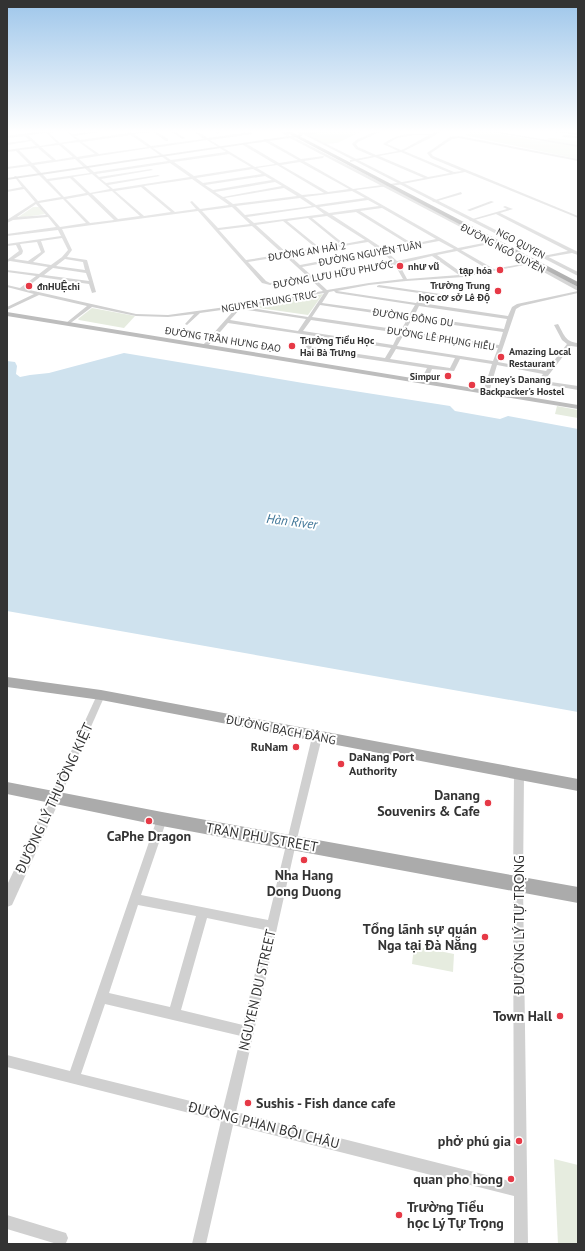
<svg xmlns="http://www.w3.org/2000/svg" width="585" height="1251" font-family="'PT Sans',sans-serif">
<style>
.green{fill:#e6ecdf}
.water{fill:#cfe2ee}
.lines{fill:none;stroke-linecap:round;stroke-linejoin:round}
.minor{fill:#d0d0d0;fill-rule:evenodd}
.tertiary{fill:#d0d0d0;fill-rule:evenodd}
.secondary{fill:#bdbdbd;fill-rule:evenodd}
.primary{fill:#ababab;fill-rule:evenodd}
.trunk{fill:#a2a2a2;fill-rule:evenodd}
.poi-dot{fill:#e63946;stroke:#fff;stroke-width:1.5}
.labels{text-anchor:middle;stroke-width:4;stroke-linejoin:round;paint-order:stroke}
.far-street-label{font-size:10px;fill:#333;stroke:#fff}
.far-poi-label{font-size:10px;font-weight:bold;fill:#333;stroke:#fff;text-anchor:start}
.street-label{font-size:12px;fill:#333;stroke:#fff}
.poi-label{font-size:12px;font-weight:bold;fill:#333;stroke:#fff;text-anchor:end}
.water-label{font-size:13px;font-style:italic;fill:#3f7597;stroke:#fff}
.near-poi-label{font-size:14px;font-weight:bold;fill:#333;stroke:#fff;text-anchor:end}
.near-street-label{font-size:14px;fill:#333;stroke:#fff}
</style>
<rect width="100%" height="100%" fill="#fff"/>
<g class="green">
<path d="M334 130H365L337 143 326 144 306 134Z"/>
<path d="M477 130 540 141 550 138 578 141V159L464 135Z"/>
<path d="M33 207H39L45 214 17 218Z"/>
<path d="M323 294 308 315 252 307Z"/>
<path d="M92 308 135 316 124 328 79 320 78 319Z"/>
<path d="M557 406 578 410V418L555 414Z"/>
<path d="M414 946 454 954 453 972 412 964Z"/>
<path d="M554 1159 578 1165V1244H558Z"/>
</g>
<path class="water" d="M124 353 303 383 450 406 455 411 500 419 508 416 578 429V712L7 611V361L15 362 17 366 16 374 20 377 30 375 49 373Z"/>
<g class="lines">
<g class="minor">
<path d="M43 130H63L49 133 60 143 77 140 64 130H67L72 134 113 130 74 136 80 140 129 133 125 130H128L132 133 160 130 156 131 168 139V141H166L153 132 134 134 151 146 204 139 191 130H194L208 138 251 132 252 134 210 140 255 167 275 164 243 145V143H245L279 163 298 160 264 141V139H266L301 159 324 156 323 158 304 161 353 189 397 183 424 178 375 157 350 162V160L372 156 356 149 352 144 356 140 379 130H383L358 142 356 144 358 147 376 155 398 151 383 144C399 132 411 134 429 134 434 134 437 130 441 130L434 136 404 151 454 172 462 171 431 158 427 153 450 137 459 136 578 159V161L459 138 452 139 431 153 433 156 578 216V218L465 172 397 185 356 190 458 248 494 241V243L461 250 494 269 532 262 534 263 464 277 406 281 369 285 337 291 416 303 420 299 422 300 421 303 508 316 512 307 517 304 578 291V293L521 306 516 309 498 362 546 371 567 344 562 340 554 325 558 324C564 334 565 342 578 343V347L571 346 544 381 578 386V390L538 383 537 382 543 374 497 365 489 392 484 393 483 392 492 364 460 359 454 371 432 369 426 382 423 384 420 382 427 368 308 350 305 348 315 336 228 323 207 347H203V345L236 308 200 313 187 325 185 324 194 314 168 317 136 316 92 307 68 325 66 324V323L87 306 39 295 7 310V307L34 294 7 287V285L20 288 36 276 7 272V270L39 274 48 267 10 261 7 262V260L19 251 16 245 7 246V244L61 236 58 230 7 236V234L56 227 48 217 13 220 7 223V220L10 218 35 202 24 189 7 192V190L22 187 14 176H16L38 201 61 197 30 166 7 169V167L29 164 16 151 7 152V150L36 146 31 141 7 145V143L29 140 25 136 7 138V136L44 131ZM46 133 57 143 40 146 28 135ZM131 135 148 147 99 154 82 142ZM414 135H429L404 149 401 150 387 144 397 138ZM207 140 226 152 171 160 153 148ZM79 142 95 154 77 157 62 144ZM59 145 73 157 56 160 41 147ZM38 148 52 160 32 163 19 150ZM150 148 168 161 94 172 79 159ZM401 152 450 173 428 177 379 156ZM229 154 251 167 194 176 174 162ZM75 159 90 173 47 179 34 165ZM300 162 349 189 328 192 281 165ZM170 163 190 177 113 189 108 185 160 176 158 175 106 183 101 179 153 170 151 169 99 177 96 174ZM277 165 324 193 302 195 257 168ZM253 169 262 174 203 183 196 178ZM92 174 110 189 90 193 73 177ZM265 176 272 180 213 190 205 185ZM70 178 86 193 64 197 49 181ZM192 179 229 205 200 209 192 201 190 202 196 209 175 212 144 186ZM275 182 282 186 223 197 215 192ZM141 187 171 212 144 216 115 191ZM284 188 297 196 233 204 225 198ZM112 191 140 216 118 219 92 194ZM352 191 365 198 316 205 304 197ZM88 195 114 220 90 223 66 199ZM300 198 312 206 245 215 236 206ZM63 199 86 223 60 227 39 203ZM368 200 379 206 329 213 319 207ZM36 204 46 215 17 217ZM232 207 250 224 218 228 202 211ZM315 207 324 214 254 223 247 217ZM382 208 436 239 413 244 360 211ZM198 211 262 283 270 285 310 279 323 291 240 305 168 315 136 314 25 289 40 277 89 284 92 293 96 292 87 260 67 257 72 250 62 229ZM356 212 408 244 384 249 332 215ZM327 216 365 240 344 244 312 218ZM308 218 340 244 320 248 287 221ZM283 221 316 248 287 253 256 225ZM252 226 283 254 246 260 219 230ZM62 238 68 250 62 257 51 265 33 262 45 252 41 241ZM439 241 454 249 397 261 386 251ZM37 242 41 252 28 261 14 259 22 254 23 251 20 244ZM368 242 379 250 300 265 289 255ZM457 251 489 270 465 275 437 255ZM382 252 393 262 312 276 302 267ZM285 256 307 276 270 283 266 281 248 262ZM432 256 459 275 407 279 399 264ZM65 259 83 262 85 270 56 266ZM395 265 403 279 369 283 327 290 314 278ZM53 268 86 273 89 281 44 275ZM334 291 336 293 415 305 409 315 322 303 329 292ZM324 293 308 317 245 307ZM320 305 408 318 401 330 312 317ZM419 306 507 319 504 329 414 316ZM241 308 247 310 306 319 298 331 230 320ZM412 319 503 332 499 345 405 331ZM311 320 399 333 393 345 303 331ZM404 334 498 348 493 361 397 346ZM319 337 391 348 385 358 311 347ZM396 349 455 358 450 368 390 359Z"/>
<path d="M169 130H172L185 138 182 139Z"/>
<path d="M212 130H215L220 133 217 134Z"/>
<path d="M313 130 314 132 300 134 298 133Z"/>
<path d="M480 130H487L577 145 578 147Z"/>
<path d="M550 130H554V131L551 132Z"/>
<path d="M563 135 578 136V138L562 137Z"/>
<path d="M461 192 462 194 434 202 432 201Z"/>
<path d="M491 201 494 202 470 211 467 210Z"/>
<path d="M505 206 513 209 500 213 578 252V255L572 253 543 258V256L568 251 496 214 471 221 469 220 507 209 503 207Z"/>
<path d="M379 285 461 297 463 298 461 299 377 287V286Z"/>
<path d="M101 692 104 693 105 695 60 797 58 800 55 801 52 800 50 797 97 695 98 693Z"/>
<path d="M317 733 320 734 322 737 296 843 236 1112 514 1182 513 884 514 774 516 771 519 770 522 771 524 774 523 884 528 1244H514V1196L233 1125 206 1244H192L221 1121 7 1067V1055L70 1071 158 816 162 815 166 816 167 819 141 895 268 920 312 737 314 734ZM138 905 196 916 170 1007 109 993ZM207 918 265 930 243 1025 181 1010ZM105 1004 241 1036 223 1109 81 1074Z"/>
<path d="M7 1215 66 1233 68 1238 66 1243 57 1244 7 1229Z"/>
</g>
<g class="tertiary">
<path d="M7 130H15L7 132Z"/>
<path d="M277 130H282L290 135 287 136Z"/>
<path d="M295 130H300L306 133 336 130 309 135 578 272V276Z"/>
<path d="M545 130 578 133V135L547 131Z"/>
<path d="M291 136 495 241 578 287V291L491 243 290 138Z"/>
<path d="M55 792 59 793 61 797 12 905 7 907V885L51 793Z"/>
</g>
<g class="secondary">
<path d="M303 134 302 136 7 180V178Z"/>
<path d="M7 312 578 405V409L7 316Z"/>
</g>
<g class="primary">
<path d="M7 677 101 690 578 779V791L101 700 7 687Z"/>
<path d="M7 782 162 812 578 887V903L162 826 7 794Z"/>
</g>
<path class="trunk" d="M282 130H288L578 282V287Z"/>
</g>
<linearGradient id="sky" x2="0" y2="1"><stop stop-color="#9ec6ea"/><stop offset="0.43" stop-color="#fff"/><stop offset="1" stop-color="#fff" stop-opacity="0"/></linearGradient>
<rect width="585" height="305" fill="url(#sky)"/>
<g class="poi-dot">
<circle cx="400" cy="266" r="4"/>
<circle cx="500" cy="270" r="4"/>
<circle cx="29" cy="286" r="4"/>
<circle cx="498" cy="291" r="4"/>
<circle cx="292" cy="346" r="4"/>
<circle cx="501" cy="357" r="4"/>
<circle cx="448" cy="376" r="4"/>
<circle cx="472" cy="385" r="4"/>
<circle cx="296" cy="747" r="4"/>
<circle cx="341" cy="764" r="4"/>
<circle cx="488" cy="803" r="4"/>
<circle cx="149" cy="821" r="4"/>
<circle cx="304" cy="860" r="4"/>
<circle cx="485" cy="937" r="4"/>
<circle cx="560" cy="1016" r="4"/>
<circle cx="248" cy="1103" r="4"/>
<circle cx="519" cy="1141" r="4"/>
<circle cx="511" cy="1179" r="4"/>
<circle cx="399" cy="1215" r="4"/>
</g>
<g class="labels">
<g class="far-street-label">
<text transform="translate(521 243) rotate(28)" y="4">NGO QUYEN</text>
<text transform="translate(503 248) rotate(28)" y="4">ĐƯỜNG NGÔ QUYỀN</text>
<text transform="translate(307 251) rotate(-9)" y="4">ĐƯỜNG AN HẢI 2</text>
<text transform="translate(370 253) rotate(-10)" y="4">ĐƯỜNG NGUYỄN TUÂN</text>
<text transform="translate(333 274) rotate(-10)" y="4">ĐƯỜNG LƯU HỮU PHƯỚC</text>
<text transform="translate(269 301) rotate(-9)" y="4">NGUYEN TRUNG TRUC</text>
<text transform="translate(413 317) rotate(8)" y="4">ĐƯỜNG ĐÔNG DU</text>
<text transform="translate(441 338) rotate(9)" y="4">ĐƯỜNG LÊ PHỤNG HIẾU</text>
<text transform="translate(223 339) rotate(9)" y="4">ĐƯỜNG TRẦN HƯNG ĐẠO</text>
</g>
<g class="far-poi-label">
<text x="408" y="270">như vũ</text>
<text x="492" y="274" text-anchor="end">tạp hóa</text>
<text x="490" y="289" text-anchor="end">Trường Trung<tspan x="490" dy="12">học cơ sở Lê Độ</tspan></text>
<text x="37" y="290">đnHUỆchi</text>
<text x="300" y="344">Trường Tiểu Học<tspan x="300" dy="12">Hai Bà Trưng</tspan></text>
<text x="509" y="355">Amazing Local<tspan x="509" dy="12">Restaurant</tspan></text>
<text x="440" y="380" text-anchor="end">Simpur</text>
<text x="480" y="383">Barney's Danang<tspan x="480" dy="12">Backpacker's Hostel</tspan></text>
</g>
<g class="street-label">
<text transform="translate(281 730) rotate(11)" y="4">ĐƯỜNG BẠCH ĐẰNG</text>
</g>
<g class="poi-label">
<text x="288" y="751">RuNam</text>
<text x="349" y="761" text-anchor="start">DaNang Port<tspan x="349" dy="14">Authority</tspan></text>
</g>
<g class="water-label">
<text transform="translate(292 521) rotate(7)" y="5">Hàn River</text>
</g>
<g class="near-poi-label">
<text x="480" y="800">Danang<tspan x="480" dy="16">Souvenirs &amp; Cafe</tspan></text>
<text x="149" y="841" text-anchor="middle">CaPhe Dragon</text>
<text x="304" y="880" text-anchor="middle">Nha Hang<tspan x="304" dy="16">Dong Duong</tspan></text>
<text x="477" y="934">Tổng lãnh sự quán<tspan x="477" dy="16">Nga tại Đà Nẵng</tspan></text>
<text x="552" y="1021">Town Hall</text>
<text x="256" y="1108" text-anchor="start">Sushis - Fish dance cafe</text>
<text x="511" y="1146">phở phú gia</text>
<text x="503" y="1184">quan pho hong</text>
<text x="407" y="1212" text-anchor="start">Trường Tiểu<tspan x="407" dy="16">học Lý Tự Trọng</tspan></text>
</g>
<g class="near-street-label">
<text transform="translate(54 798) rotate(-65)" y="5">ĐƯỜNG LÝ THƯỜNG KIỆT</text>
<text transform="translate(262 837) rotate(10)" y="5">TRAN PHU STREET</text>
<text transform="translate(519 925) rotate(-90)" y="5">ĐƯỜNG LÝ TỰ TRỌNG</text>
<text transform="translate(257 990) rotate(-77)" y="5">NGUYEN DU STREET</text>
<text transform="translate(264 1125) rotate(14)" y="5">ĐƯỜNG PHAN BỘI CHÂU</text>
</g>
</g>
<rect width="585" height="1251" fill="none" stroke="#333333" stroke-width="16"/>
</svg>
